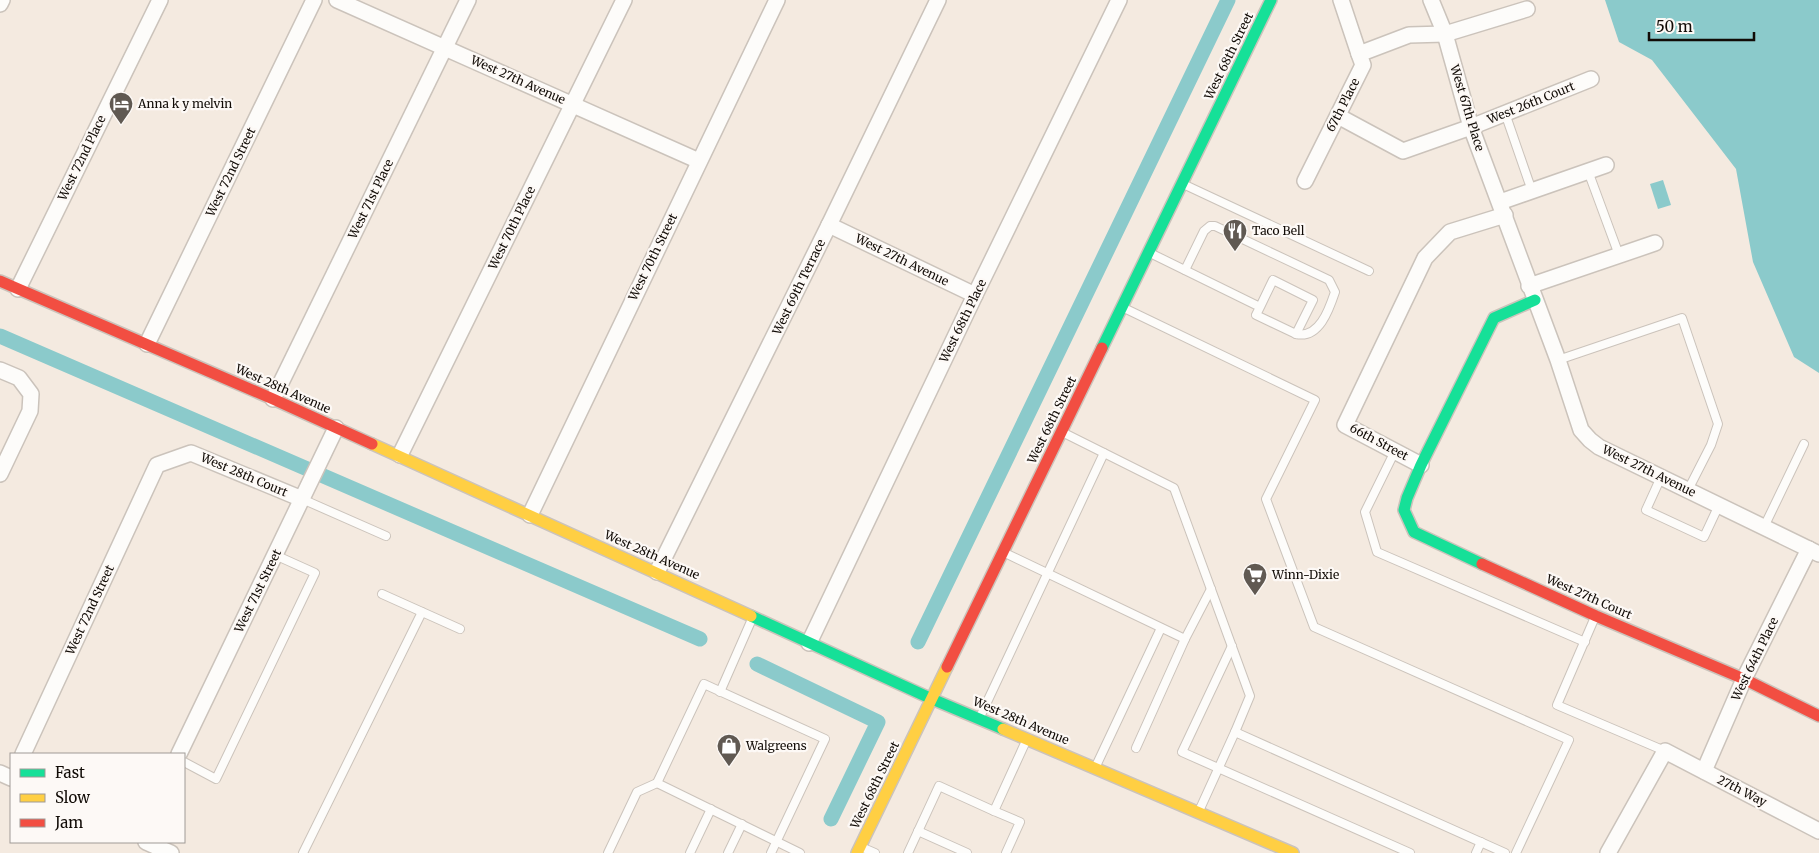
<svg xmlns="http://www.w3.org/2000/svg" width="1819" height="853" font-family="Merriweather,serif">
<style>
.water{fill:#8bcacb}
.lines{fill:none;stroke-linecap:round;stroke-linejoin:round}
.canal{stroke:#8bcacb;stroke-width:15}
.lane-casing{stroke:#cbc3bb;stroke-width:10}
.street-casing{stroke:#cbc3bb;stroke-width:18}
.fast-casing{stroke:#cbc3bb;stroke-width:14}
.slow-casing{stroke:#cbc3bb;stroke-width:14}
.jam-casing{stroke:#cbc3bb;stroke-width:14}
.lane{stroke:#fdfcfa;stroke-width:8}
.street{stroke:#fdfcfa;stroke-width:15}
.fast{stroke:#16e098;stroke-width:11}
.slow{stroke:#ffcf43;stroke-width:11}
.jam{stroke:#f24e42;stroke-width:11}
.labels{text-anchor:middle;stroke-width:4.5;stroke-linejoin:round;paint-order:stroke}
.street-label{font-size:12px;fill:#110b06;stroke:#fdf9f6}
.poi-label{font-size:12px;fill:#110b06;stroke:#fdf9f6;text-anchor:start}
</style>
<rect width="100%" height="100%" fill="#f4eae0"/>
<g class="water">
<path d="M1605 0H1819V373L1794 357 1753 262 1736 169 1652 60 1619 42Z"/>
<path d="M1663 180 1671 205 1658 209 1650 184Z"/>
</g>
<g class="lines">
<g class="canal">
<path d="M0 336 700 639"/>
<path d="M918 642 1228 0"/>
<path d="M757 664 878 722 831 819"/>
</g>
<defs>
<g id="lane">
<path d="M1505 113 1532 191"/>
<path d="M1588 171 1619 255"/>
<path d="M1183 184 1369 271"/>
<path d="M1150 253 1260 307 1273 280 1313 300 1296 334 1256 315 1260 307"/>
<path d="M1185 270 1204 231 1210 226H1215L1329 280 1335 292C1329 310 1319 339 1296 334"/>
<path d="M1124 308 1315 400 1266 499 1314 627 1569 740 1516 853"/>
<path d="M1558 360 1682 318 1718 424 1711 445 1688 490"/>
<path d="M1062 432 1174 488 1250 696 1235 732"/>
<path d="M1395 451 1365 512 1377 552 1585 642"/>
<path d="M1661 477 1646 510 1704 537 1719 505"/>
<path d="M302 499 386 536"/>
<path d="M1764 527 1804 444"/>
<path d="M1005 553 1185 639 1211 589"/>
<path d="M382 594 460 629"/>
<path d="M1595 617 1557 705 1665 751"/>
<path d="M1232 646 1182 752 1410 853"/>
<path d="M720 692 752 619"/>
<path d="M980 717 1104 453"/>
<path d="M1136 748 1185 639"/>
<path d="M184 762 216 779 315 573 275 555"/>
<path d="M1096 766 1161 628"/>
<path d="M657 783 800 853"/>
<path d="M994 811 1020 822 1006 853"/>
<path d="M1199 811 1235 732 1505 853"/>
<path d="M918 831 967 853"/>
<path d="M861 847 875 853"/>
<path d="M303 853 422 612"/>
<path d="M608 853 637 792 657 783 704 684 825 739 771 853"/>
<path d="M690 853 711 809"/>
<path d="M728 853 742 824"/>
<path d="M908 853 939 786 994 811 1026 741"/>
<path d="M1476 853 1481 842"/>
</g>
<g id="street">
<path d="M337 0 699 161"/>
<path d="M1341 0 1359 54"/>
<path d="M1431 0 1445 34 1471 127 1558 360 1581 430 1590 440 1599 447 1819 554"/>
<path d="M0 4 2 0"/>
<path d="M1338 116 1403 151 1471 127 1591 79"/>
<path d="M1305 181 1363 65 1359 54 1409 35 1445 34 1527 9"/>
<path d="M1500 202 1606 165"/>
<path d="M829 225 975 295"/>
<path d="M1529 286 1655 243"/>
<path d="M18 289 160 0"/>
<path d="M147 344 314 0"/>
<path d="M0 370 19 378 31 394 30 411 0 474"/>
<path d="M273 399 468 0"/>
<path d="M400 455 624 0"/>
<path d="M1421 465 1345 425 1425 258 1450 232 1505 215"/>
<path d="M530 515 777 0"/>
<path d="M657 572 829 225 938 0"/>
<path d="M809 643 975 295 1119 0"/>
<path d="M23 754 157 465 191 453 302 499"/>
<path d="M179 754 336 428"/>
<path d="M1704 771 1744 679 1809 549"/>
<path d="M0 773 11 778"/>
<path d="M146 842 171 853"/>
<path d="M1608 853 1665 751 1819 831"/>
</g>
<g id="fast">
<path d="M1102 348 1271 0"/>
<path d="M1482 564 1414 532 1404 510 1407 498 1421 465 1494 318 1535 300"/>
<path d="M751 616 932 699 1003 729"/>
</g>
<g id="slow">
<path d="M372 444 751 616"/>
<path d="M1003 729 1293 853"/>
<path d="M857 853 947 667"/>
</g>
<g id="jam">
<path d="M0 281 273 399 372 444"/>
<path d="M1482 564 1596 616 1744 679 1819 716"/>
<path d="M947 667 1102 348"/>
</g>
</defs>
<use href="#lane" class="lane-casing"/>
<use href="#street" class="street-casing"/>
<use href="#fast" class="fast-casing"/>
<use href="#slow" class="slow-casing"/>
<use href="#jam" class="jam-casing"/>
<use href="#lane" class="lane"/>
<use href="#street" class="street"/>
<use href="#fast" class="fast"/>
<use href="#slow" class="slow"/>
<use href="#jam" class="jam"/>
</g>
<defs>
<symbol id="hotel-pin" viewBox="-11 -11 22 30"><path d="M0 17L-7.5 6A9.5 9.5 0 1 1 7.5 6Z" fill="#605952" stroke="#fdf9f6"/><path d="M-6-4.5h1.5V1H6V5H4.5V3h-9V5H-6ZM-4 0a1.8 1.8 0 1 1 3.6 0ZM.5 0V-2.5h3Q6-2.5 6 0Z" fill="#fff"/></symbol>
<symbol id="restaurant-pin" viewBox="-11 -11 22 30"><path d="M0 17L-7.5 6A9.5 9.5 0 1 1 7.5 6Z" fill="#605952" stroke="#fdf9f6"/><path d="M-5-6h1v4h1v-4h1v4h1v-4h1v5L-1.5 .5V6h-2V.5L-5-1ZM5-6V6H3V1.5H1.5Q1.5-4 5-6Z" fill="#fff"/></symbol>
<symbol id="supermarket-pin" viewBox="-11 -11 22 30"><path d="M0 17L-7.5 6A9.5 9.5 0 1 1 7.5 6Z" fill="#605952" stroke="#fdf9f6"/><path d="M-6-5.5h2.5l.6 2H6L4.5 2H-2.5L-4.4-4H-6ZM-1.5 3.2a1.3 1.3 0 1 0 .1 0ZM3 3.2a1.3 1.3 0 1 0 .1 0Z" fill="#fff"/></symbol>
<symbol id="shop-pin" viewBox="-11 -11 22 30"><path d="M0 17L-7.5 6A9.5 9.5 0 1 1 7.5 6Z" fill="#605952" stroke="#fdf9f6"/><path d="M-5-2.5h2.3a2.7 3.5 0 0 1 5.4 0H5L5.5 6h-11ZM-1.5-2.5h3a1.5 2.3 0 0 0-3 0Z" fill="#fff"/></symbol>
</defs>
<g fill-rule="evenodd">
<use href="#hotel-pin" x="107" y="90" width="28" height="38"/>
<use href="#restaurant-pin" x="1221" y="217" width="28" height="38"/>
<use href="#supermarket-pin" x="1241" y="561" width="28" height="38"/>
<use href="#shop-pin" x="715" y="732" width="28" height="38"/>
</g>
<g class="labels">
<g class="street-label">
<text transform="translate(1229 56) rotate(-64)" y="4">West 68th Street</text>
<text transform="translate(518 80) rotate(24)" y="4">West 27th Avenue</text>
<text transform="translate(1531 103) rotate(-22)" y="4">West 26th Court</text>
<text transform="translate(1343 105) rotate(-63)" y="4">67th Place</text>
<text transform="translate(1467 108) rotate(73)" y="4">West 67th Place</text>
<text transform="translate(82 158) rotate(-64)" y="4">West 72nd Place</text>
<text transform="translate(231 172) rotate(-64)" y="4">West 72nd Street</text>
<text transform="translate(371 199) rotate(-64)" y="4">West 71st Place</text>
<text transform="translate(512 228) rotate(-64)" y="4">West 70th Place</text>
<text transform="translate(653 257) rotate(-64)" y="4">West 70th Street</text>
<text transform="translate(902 260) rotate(26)" y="4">West 27th Avenue</text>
<text transform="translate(799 287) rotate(-64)" y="4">West 69th Terrace</text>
<text transform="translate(963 321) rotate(-64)" y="4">West 68th Place</text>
<text transform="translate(283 389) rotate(24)" y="4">West 28th Avenue</text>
<text transform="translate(1052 420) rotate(-64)" y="4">West 68th Street</text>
<text transform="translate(1379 442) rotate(28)" y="4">66th Street</text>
<text transform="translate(1649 471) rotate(26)" y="4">West 27th Avenue</text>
<text transform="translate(244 475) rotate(23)" y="4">West 28th Court</text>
<text transform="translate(652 555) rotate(24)" y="4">West 28th Avenue</text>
<text transform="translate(258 591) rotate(-64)" y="4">West 71st Street</text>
<text transform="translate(1589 597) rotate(24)" y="4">West 27th Court</text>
<text transform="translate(90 610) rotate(-65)" y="4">West 72nd Street</text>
<text transform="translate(1755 659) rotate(-64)" y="4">West 64th Place</text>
<text transform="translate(1021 721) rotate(23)" y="4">West 28th Avenue</text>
<text transform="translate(875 785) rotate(-64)" y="4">West 68th Street</text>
<text transform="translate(1742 791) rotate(27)" y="4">27th Way</text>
</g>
<g class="poi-label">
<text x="138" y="108">Anna k y melvin</text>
<text x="1252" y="235">Taco Bell</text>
<text x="1272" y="579">Winn-Dixie</text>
<text x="746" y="750">Walgreens</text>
</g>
</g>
<rect x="10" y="753" width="175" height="90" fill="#fdf9f6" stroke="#9f9a96"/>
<rect x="20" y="769" width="25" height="8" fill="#16e098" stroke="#9f9a96"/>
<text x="55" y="778" font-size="15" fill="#110b06">Fast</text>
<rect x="20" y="794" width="25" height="8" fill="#ffcf43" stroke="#9f9a96"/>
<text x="55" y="803" font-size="15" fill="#110b06">Slow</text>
<rect x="20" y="819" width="25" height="8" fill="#f24e42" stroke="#9f9a96"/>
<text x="55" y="828" font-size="15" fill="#110b06">Jam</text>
<path d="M1649 32v8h105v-8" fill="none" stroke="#110b06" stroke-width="2.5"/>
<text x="1656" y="32" font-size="15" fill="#110b06" stroke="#fdf9f6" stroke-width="4" paint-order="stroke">50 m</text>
</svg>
